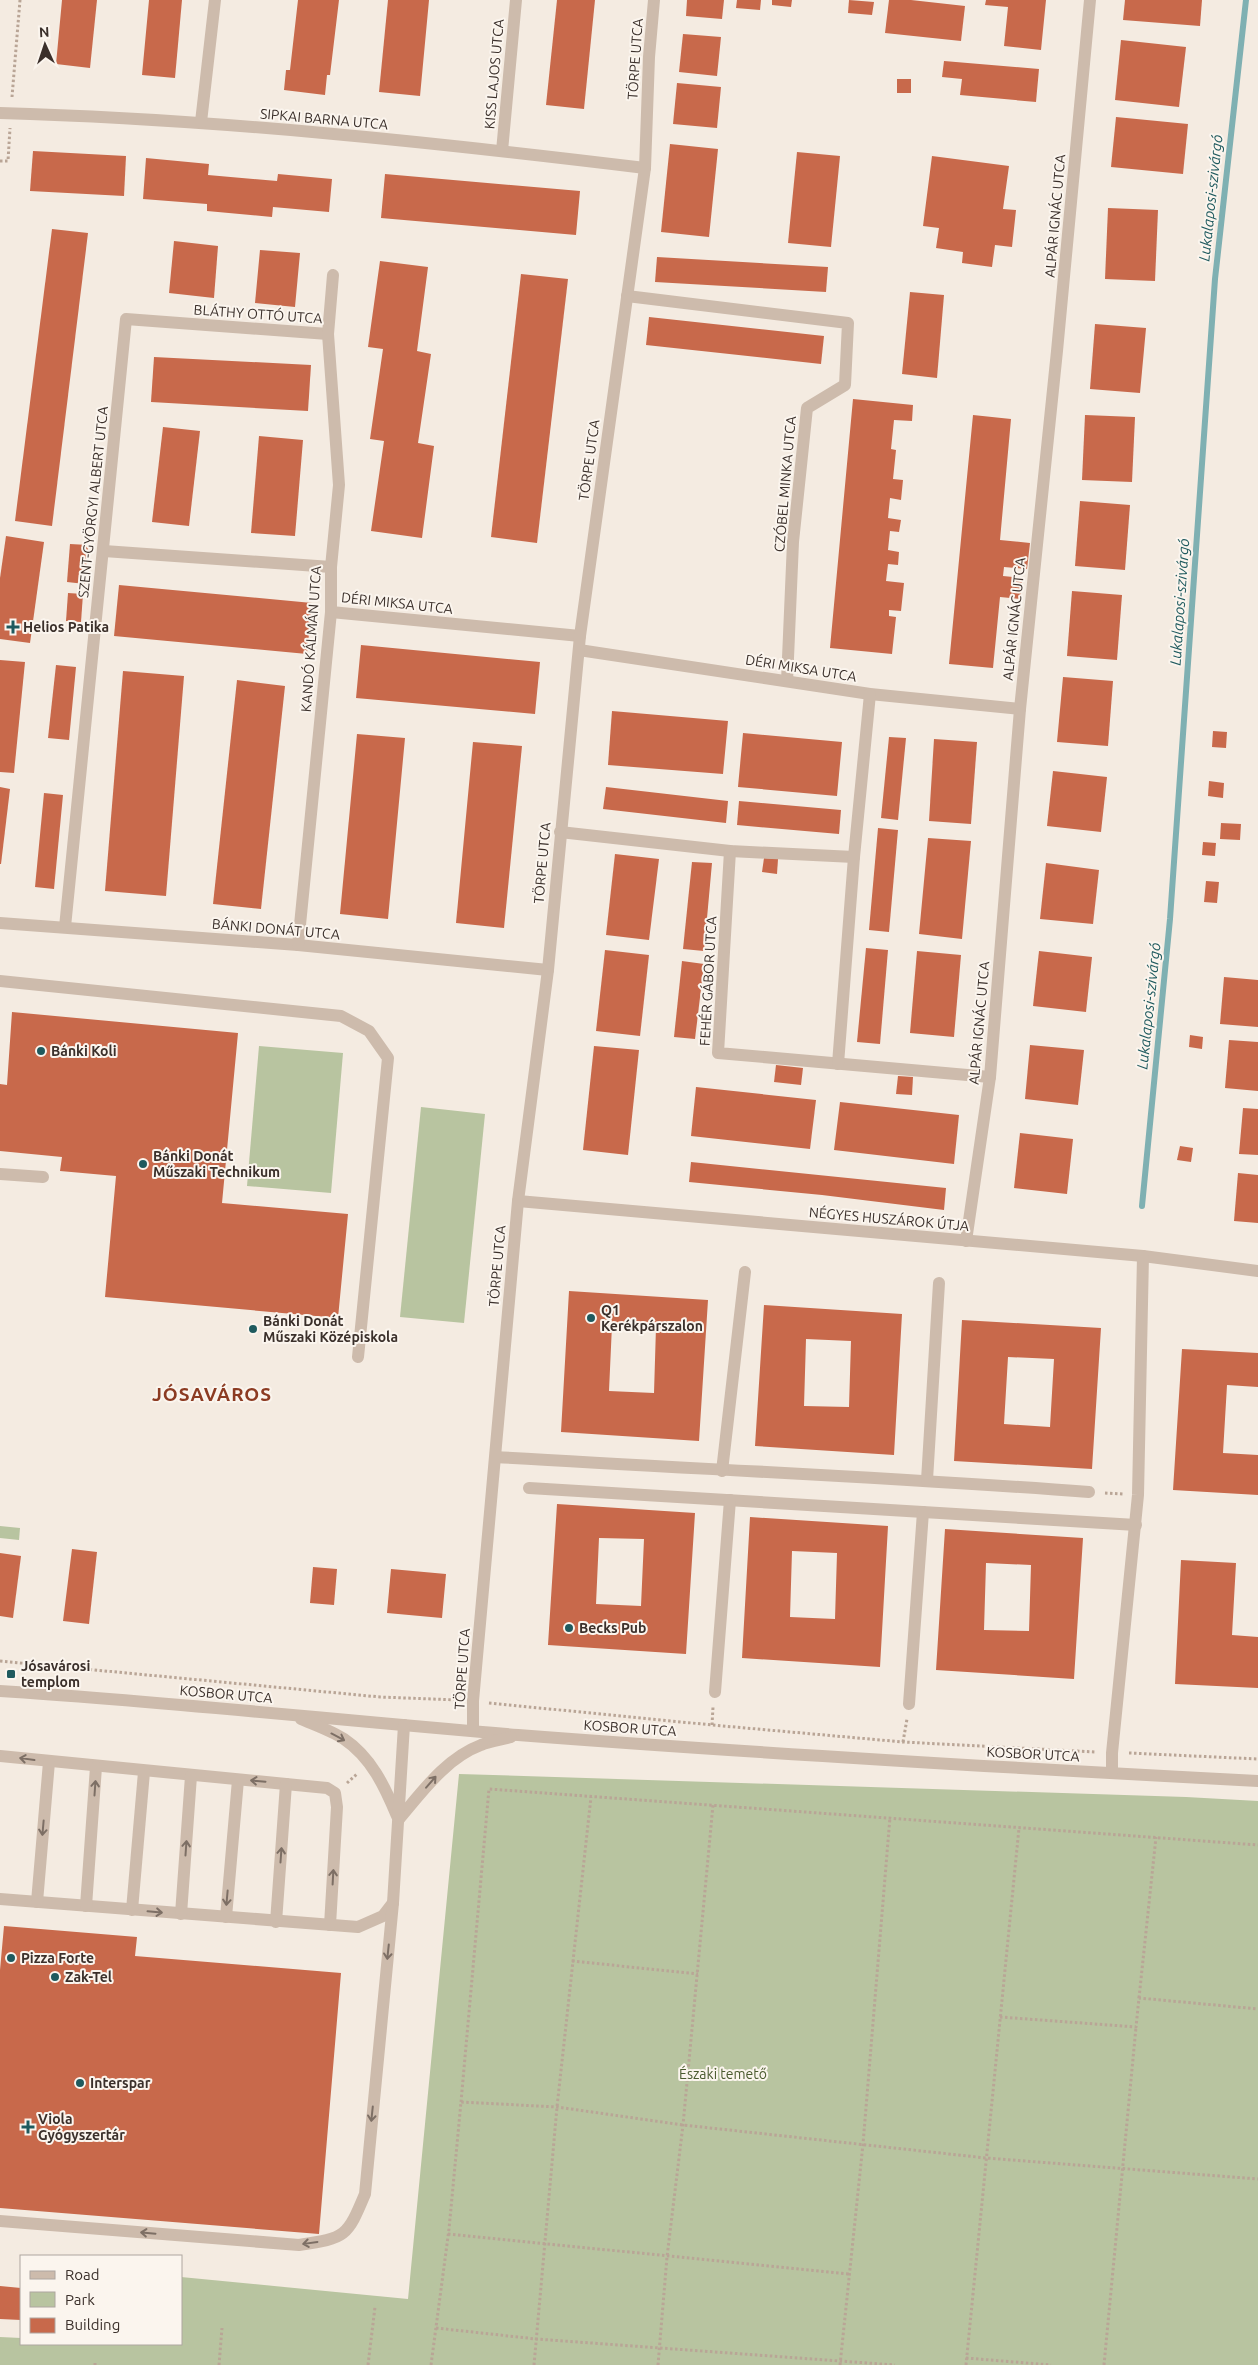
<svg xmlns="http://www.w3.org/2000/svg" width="1258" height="2365" font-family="Ubuntu,sans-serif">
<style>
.green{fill:#b8c4a0}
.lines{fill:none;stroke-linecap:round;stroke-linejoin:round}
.stream{stroke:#7fb0b2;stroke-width:6}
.building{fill:#c8694b;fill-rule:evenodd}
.path{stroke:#b9a596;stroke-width:3;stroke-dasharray:2.5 2.5;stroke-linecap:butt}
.minor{stroke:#cdbbac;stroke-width:12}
.oneway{stroke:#7d6f65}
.poi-dot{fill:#1f5a5e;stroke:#fbf5ee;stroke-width:2}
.labels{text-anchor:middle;stroke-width:4;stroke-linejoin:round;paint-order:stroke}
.street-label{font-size:14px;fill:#3b302b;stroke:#fbf5ee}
.poi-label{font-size:14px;font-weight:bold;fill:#3b302b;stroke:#fbf5ee;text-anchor:start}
.park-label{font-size:14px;fill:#4a5a2e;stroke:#fbf5ee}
.water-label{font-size:15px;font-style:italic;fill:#1f5a5e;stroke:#fbf5ee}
.district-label{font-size:19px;font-weight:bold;letter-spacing:1px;fill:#8c3b22;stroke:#fbf5ee}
</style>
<rect width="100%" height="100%" fill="#f4ebe1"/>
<g class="green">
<path d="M259 1046 343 1053 331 1193 247 1186Z"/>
<path d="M421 1107 485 1114 464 1323 400 1317Z"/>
<path d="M0 1526 20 1528 19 1540 0 1538Z"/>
<path d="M459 1774 1186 1797 1258 1801V2365H0V2337L21 2338V2344H181V2277L408 2299Z"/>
</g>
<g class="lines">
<path class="stream" d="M1142 1206 1170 919 1215 279 1246 0"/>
</g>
<g class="building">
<path d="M62 0H97L90 68 56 64Z"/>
<path d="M149 0H182L175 78 142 75Z"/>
<path d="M298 0H339L330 75H327L325 95 284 90 286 70H290Z"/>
<path d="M388 0H429L420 96 379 92Z"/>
<path d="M557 0H595L584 109 546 105Z"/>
<path d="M687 0H724L722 19 686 16Z"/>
<path d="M737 0H761L760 10 736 8Z"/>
<path d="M772 0H792L791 7 772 5Z"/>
<path d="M849 0 874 2 872 15 848 13Z"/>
<path d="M889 0H911L965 6 961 41 885 33Z"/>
<path d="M986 0H1046L1041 50 1004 46 1008 7 985 5Z"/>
<path d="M1125 0H1202L1200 26 1123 20Z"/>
<path d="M683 34 721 37 717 76 679 72Z"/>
<path d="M1121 40 1186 47 1179 107 1115 100Z"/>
<path d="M944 61 1039 69 1036 102 960 95 962 79 942 77Z"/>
<rect x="897" y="79" width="14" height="14"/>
<path d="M677 83 721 87 717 128 673 124Z"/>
<path d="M1116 117 1188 124 1183 174 1111 167Z"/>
<path d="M670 144 718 149 709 237 661 232Z"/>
<path d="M33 151 126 156 124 196 30 191Z"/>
<path d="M797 152 840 156 831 247 788 243Z"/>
<path d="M932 156 1009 166 1003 209 1016 210 1012 247 995 245 992 267 962 263 963 252 936 248 939 228 923 226Z"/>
<path d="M146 158 209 164 208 175 277 181 278 174 332 179 329 212 273 207 272 217 207 211V204L143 199Z"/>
<path d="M385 174 580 191 576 235 381 218Z"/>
<path d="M1108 208 1158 210 1155 281 1105 279Z"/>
<path d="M52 229 88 233 52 526 15 521Z"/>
<path d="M174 241 218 246 214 298 169 293Z"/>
<path d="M260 250 300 253 295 307 255 303Z"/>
<path d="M657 257 828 267 826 292 655 282Z"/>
<path d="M380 261 428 267 417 351 431 354 418 443 434 446 422 538 371 531 384 441 370 439 383 349 368 347Z"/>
<path d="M521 274 568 279 537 543 491 537Z"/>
<path d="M910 292 944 295 937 378 902 374Z"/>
<path d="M649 317 824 336 821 364 646 345Z"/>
<path d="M1095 324 1146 328 1140 393 1090 389Z"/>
<path d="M154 357 311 365 308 411 151 402Z"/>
<path d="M853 399 913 405 912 421 894 420 891 449 896 450 893 479 903 480 901 500 890 498 888 518 901 520 899 532 890 531 888 550 899 552 898 565 888 564 886 581 904 583 901 611 889 610V616L896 617 892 654 830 648Z"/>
<path d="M973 415 1011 419 1000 540 1030 543 1027 569 1004 567 1003 576 1022 578 1020 599 1000 597 993 668 949 664Z"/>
<path d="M1085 415 1135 417 1132 482 1082 480Z"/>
<path d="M163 427 200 431 189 526 152 522Z"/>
<path d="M259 436 303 440 295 536 251 533Z"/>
<path d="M1080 501 1130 505 1125 570 1075 566Z"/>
<path d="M6 536 44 542 30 643 0 639V578Z"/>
<path d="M70 544 88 545 85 584 67 582Z"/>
<path d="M119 585 312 603 307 654 114 636Z"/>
<path d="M1072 591 1122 595 1117 660 1067 656Z"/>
<path d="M68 593 83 594 81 622 66 621Z"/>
<path d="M361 645 540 662 535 714 356 698Z"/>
<path d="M0 660 25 662 14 773 0 772Z"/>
<path d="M56 665 76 667 69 740 48 738Z"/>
<path d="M123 671 184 676 166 896 105 891Z"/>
<path d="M1063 677 1113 681 1108 746 1057 742Z"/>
<path d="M237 680 285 686 261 909 213 904Z"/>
<path d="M612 711 728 721 723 774 608 765Z"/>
<path d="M1213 731 1227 732 1226 748 1212 747Z"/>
<path d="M743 733 842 742 837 796 738 787Z"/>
<path d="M357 734 405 738 388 919 340 914Z"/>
<path d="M889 737 906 738 898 820 881 818Z"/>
<path d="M934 739 977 742 971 824 929 821Z"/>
<path d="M473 742 522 746 504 928 456 923Z"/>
<path d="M1053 771 1107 777 1101 832 1047 826Z"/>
<path d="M1209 781 1224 783 1223 798 1208 796Z"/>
<path d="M0 787 10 789 1 864H0Z"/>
<path d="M606 787 728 801 726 823 603 809Z"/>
<path d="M44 793 63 795 54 889 35 887Z"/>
<path d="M739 801 841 810 839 834 737 825Z"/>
<path d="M1221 823 1241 824 1240 840 1220 839Z"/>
<path d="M878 828 898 830 889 932 869 930Z"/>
<path d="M928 838 971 841 962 939 919 934Z"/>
<path d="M1203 842 1216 843 1215 856 1202 855Z"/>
<path d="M615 854 659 859 649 940 606 935Z"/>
<path d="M764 858 778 859 777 874 762 872Z"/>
<path d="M692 862 712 863 704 951 683 949Z"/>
<path d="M1046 863 1099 870 1093 924 1040 919Z"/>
<path d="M1206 881 1219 882 1217 903 1204 902Z"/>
<path d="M866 948 888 950 880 1044 857 1042Z"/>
<path d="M605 950 649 955 640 1036 596 1031Z"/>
<path d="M917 951 961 955 954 1037 910 1033Z"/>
<path d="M1039 951 1092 957 1086 1012 1033 1006Z"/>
<path d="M682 961 704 964 695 1039 674 1037Z"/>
<path d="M1224 977 1258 980V1027L1220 1024Z"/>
<path d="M12 1012 238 1033 222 1203 348 1214 338 1318 105 1297 116 1176 60 1171 62 1157 0 1151V1084L7 1085Z"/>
<path d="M1190 1035 1203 1037 1202 1049 1189 1047Z"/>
<path d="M1229 1040 1258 1042V1091L1225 1088Z"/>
<path d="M1030 1045 1084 1050 1078 1105 1025 1099Z"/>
<path d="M594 1046 639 1050 628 1155 583 1150Z"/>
<path d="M776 1065 803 1068 801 1085 774 1082Z"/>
<path d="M898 1076 913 1077 912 1095 896 1094Z"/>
<path d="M696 1087 816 1100 810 1149 691 1136Z"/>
<path d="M840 1102 959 1115 954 1164 834 1150Z"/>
<path d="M1243 1108 1258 1109V1155L1239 1154Z"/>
<path d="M1020 1133 1073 1139 1067 1194 1014 1188Z"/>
<path d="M1180 1146 1193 1148 1191 1162 1177 1160Z"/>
<path d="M691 1162 946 1188 944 1210 822 1195 689 1182Z"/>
<path d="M1238 1173 1258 1175V1223L1234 1221Z"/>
<path d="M569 1291 708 1300 699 1441 561 1432ZM612 1325 656 1327 654 1393 609 1391Z"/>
<path d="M764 1305 902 1314 894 1455 755 1446ZM806 1339 851 1341 849 1407 804 1406Z"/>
<path d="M962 1320 1101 1328 1092 1469 954 1461ZM1008 1357 1054 1359 1050 1427 1004 1424Z"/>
<path d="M1182 1349 1258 1353V1387L1227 1385 1223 1453 1258 1455V1495L1173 1490Z"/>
<path d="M557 1504 695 1513 686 1654 548 1645ZM599 1538 644 1539 641 1606 596 1604Z"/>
<path d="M750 1517 888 1526 880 1667 742 1658ZM792 1551 837 1553 835 1619 790 1617Z"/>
<path d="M945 1529 1083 1538 1074 1679 936 1670ZM986 1563 1031 1565 1029 1631 984 1630Z"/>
<path d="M72 1549 97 1552 89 1624 63 1621Z"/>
<path d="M0 1553 21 1556 13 1618 0 1616Z"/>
<path d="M1181 1560 1236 1563 1232 1635 1258 1637V1688L1175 1684Z"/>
<path d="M313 1567 337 1569 334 1605 310 1603Z"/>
<path d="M391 1569 446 1574 442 1618 387 1613Z"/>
<path d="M4 1926 137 1937 135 1956 341 1973 319 2234 0 2208V1970Z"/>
<path d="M0 2286 21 2288V2320L0 2319Z"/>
</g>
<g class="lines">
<g class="path">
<path d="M12 97 20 0"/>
<path d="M0 161H8L10 128"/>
<path d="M1105 1493 1123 1494"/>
<path d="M0 1661 380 1697 458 1700"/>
<path d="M489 1703 712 1725 903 1742 1095 1752"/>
<path d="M712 1725 713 1707"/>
<path d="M903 1742 907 1719"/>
<path d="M1129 1753 1258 1759"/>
<path d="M347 1783 357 1774"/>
<path d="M572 1961 698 1974"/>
<path d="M1139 1998 1156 1837"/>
<path d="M1000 2017 1136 2027 1139 1998 1258 2009"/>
<path d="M461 2102 489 1789 1258 1845"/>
<path d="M448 2234 849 2274"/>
<path d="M436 2328 536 2339 895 2365"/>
<path d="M966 2358 1051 2365"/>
<path d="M95 2365V2363"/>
<path d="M219 2365 222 2328"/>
<path d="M368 2365 375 2307"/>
<path d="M431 2365 449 2229 461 2102 557 2107 683 2125 986 2158 1258 2179"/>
<path d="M534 2365 557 2107 591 1797"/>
<path d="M658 2365 667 2257 683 2125 713 1805"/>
<path d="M840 2365 863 2144 890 1817"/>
<path d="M966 2365 1019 1828"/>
<path d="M1104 2365 1136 2027"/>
</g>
<g class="minor">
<path d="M0 113C216 119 431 142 645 168"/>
<path d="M201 122 215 0"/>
<path d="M502 151 516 0"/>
<path d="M627 296 848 323 845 385 807 408 793 542 787 681"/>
<path d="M104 551 331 567"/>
<path d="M331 612 580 636"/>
<path d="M579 650 870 694 1020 709"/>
<path d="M560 832 730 851 854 857"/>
<path d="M730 851 718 1053 990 1077"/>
<path d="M0 923 298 945 548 970"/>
<path d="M65 927 126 319 328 334"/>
<path d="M298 945 331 612V567L339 485 328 334 333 275"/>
<path d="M0 981 341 1016 369 1031 388 1058 358 1357"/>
<path d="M838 1064 854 857 870 694"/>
<path d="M0 1174 43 1177"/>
<path d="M518 1201 1143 1256 1258 1271"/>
<path d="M966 1241 990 1077 1020 709 1057 351 1090 0"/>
<path d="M496 1457C693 1469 891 1477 1089 1492"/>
<path d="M722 1471 745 1272"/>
<path d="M927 1480 939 1283"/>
<path d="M529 1488 1136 1525"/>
<path d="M0 1691C173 1702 345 1721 518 1735 764 1754 1011 1768 1258 1781"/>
<path d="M715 1692 730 1500"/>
<path d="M909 1704 923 1512"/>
<path d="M301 1719C315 1725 332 1731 344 1739 371 1757 385 1787 397 1816"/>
<path d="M473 1731V1701L518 1201 548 970 580 636 645 168 649 57 654 0"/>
<path d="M0 1756 327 1788 335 1793 337 1807 330 1925"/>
<path d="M1112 1773V1753L1138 1495 1143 1256"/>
<path d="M399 1819C422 1792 446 1758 481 1745 490 1741 501 1740 511 1737"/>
<path d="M0 1899 358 1927 383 1916 393 1903"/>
<path d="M37 1902 49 1762"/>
<path d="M86 1906 96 1767"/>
<path d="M132 1910 144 1772"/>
<path d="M181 1914 191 1776"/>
<path d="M226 1917 238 1780"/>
<path d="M276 1922 286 1784"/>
<path d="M0 2221 299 2245C346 2238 347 2237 365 2194L393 1903 404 1725"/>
</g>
</g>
<defs><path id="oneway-shaft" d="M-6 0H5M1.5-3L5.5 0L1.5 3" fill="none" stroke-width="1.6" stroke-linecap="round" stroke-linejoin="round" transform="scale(1.25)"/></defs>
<g class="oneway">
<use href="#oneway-shaft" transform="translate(338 1737) rotate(28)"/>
<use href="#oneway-shaft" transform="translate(27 1759) rotate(-172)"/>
<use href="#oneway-shaft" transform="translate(258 1781) rotate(-175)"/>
<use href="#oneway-shaft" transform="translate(431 1782) rotate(-49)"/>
<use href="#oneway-shaft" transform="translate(95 1788) rotate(-86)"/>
<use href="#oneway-shaft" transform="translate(43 1828) rotate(95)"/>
<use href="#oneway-shaft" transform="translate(186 1848) rotate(-86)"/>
<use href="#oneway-shaft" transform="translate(281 1855) rotate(-86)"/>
<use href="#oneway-shaft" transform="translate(333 1877) rotate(-87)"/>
<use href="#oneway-shaft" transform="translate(227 1898) rotate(95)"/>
<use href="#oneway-shaft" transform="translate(155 1912) rotate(5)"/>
<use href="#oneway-shaft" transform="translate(388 1952) rotate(96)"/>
<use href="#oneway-shaft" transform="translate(372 2114) rotate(96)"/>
<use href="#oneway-shaft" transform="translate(148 2233) rotate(-175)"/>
<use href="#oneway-shaft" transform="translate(310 2243) rotate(172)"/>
</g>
<g class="poi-dot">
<path d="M10.5 619.5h5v5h5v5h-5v5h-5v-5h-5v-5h5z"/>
<circle cx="41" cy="1051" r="5"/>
<circle cx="143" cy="1164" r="5"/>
<circle cx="591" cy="1318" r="5"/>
<circle cx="253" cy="1329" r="5"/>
<circle cx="569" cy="1628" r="5"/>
<rect x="6" y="1669" width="10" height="10" rx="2.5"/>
<circle cx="11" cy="1958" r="5"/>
<circle cx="55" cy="1977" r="5"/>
<circle cx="80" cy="2083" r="5"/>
<path d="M25.5 2119.5h5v5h5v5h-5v5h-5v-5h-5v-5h5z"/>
</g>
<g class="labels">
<g class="street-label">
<text transform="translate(635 59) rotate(-86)" y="5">TÖRPE UTCA</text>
<text transform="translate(494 74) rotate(-85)" y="5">KISS LAJOS UTCA</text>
<text transform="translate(324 119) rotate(5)" y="5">SIPKAI BARNA UTCA</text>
<text transform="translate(1055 216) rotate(-85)" y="5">ALPÁR IGNÁC UTCA</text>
<text transform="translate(258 314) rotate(4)" y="5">BLÁTHY OTTÓ UTCA</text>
<text transform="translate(589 460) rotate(-82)" y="5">TÖRPE UTCA</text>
<text transform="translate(785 484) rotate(-85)" y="5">CZÓBEL MINKA UTCA</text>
<text transform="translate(93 502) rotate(-84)" y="5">SZENT-GYÖRGYI ALBERT UTCA</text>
<text transform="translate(397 603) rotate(6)" y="5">DÉRI MIKSA UTCA</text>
<text transform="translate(1014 619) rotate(-84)" y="5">ALPÁR IGNÁC UTCA</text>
<text transform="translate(311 639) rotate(-86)" y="5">KANDÓ KÁLMÁN UTCA</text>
<text transform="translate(801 668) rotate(9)" y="5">DÉRI MIKSA UTCA</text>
<text transform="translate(542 863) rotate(-85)" y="5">TÖRPE UTCA</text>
<text transform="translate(276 929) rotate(5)" y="5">BÁNKI DONÁT UTCA</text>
<text transform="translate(708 981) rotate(-87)" y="5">FEHÉR GÁBOR UTCA</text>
<text transform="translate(979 1023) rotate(-85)" y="5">ALPÁR IGNÁC UTCA</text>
<text transform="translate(889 1219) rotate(5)" y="5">NÉGYES HUSZÁROK ÚTJA</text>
<text transform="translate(497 1266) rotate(-85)" y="5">TÖRPE UTCA</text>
<text transform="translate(462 1669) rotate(-86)" y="5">TÖRPE UTCA</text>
<text transform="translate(226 1694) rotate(5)" y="5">KOSBOR UTCA</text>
<text transform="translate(630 1728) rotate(4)" y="5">KOSBOR UTCA</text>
<text transform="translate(1033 1754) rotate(3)" y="5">KOSBOR UTCA</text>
</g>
<g class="poi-label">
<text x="23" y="632">Helios Patika</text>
<text x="51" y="1056">Bánki Koli</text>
<text x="153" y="1161">Bánki Donát<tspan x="153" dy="16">Műszaki Technikum</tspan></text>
<text x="601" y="1315">Q1<tspan x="601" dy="16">Kerékpárszalon</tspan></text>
<text x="263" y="1326">Bánki Donát<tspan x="263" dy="16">Műszaki Középiskola</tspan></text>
<text x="579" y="1633">Becks Pub</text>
<text x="21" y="1671">Jósavárosi<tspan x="21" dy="16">templom</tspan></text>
<text x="21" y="1963">Pizza Forte</text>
<text x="65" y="1982">Zak-Tel</text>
<text x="90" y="2088">Interspar</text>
<text x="38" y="2124">Viola<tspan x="38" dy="16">Gyógyszertár</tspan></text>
</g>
<g class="park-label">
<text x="723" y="2079">Északi temető</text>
</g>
<g class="water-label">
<text transform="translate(1211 198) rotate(-84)" y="5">Lukalaposi-szivárgó</text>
<text transform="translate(1180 602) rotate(-86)" y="5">Lukalaposi-szivárgó</text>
<text transform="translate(1149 1006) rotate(-84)" y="5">Lukalaposi-szivárgó</text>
</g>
<g class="district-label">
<text x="212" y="1401">JÓSAVÁROS</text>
</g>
</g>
<rect x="20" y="2255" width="162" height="90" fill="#fbf5ee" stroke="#aea6a0"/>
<rect x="30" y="2271" width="25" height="8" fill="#cdbbac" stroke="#aea6a0"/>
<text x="65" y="2280" font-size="15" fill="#3b302b">Road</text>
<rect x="30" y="2292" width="25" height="15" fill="#b8c4a0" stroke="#aea6a0"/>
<text x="65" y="2305" font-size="15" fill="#3b302b">Park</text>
<rect x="30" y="2318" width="25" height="15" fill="#c8694b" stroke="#aea6a0"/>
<text x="65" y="2330" font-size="15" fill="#3b302b">Building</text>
<g transform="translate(45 45) rotate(357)" stroke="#fbf5ee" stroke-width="4" paint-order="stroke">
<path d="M0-4L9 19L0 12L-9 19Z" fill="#3b302b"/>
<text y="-8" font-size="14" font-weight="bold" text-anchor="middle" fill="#3b302b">N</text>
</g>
</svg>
